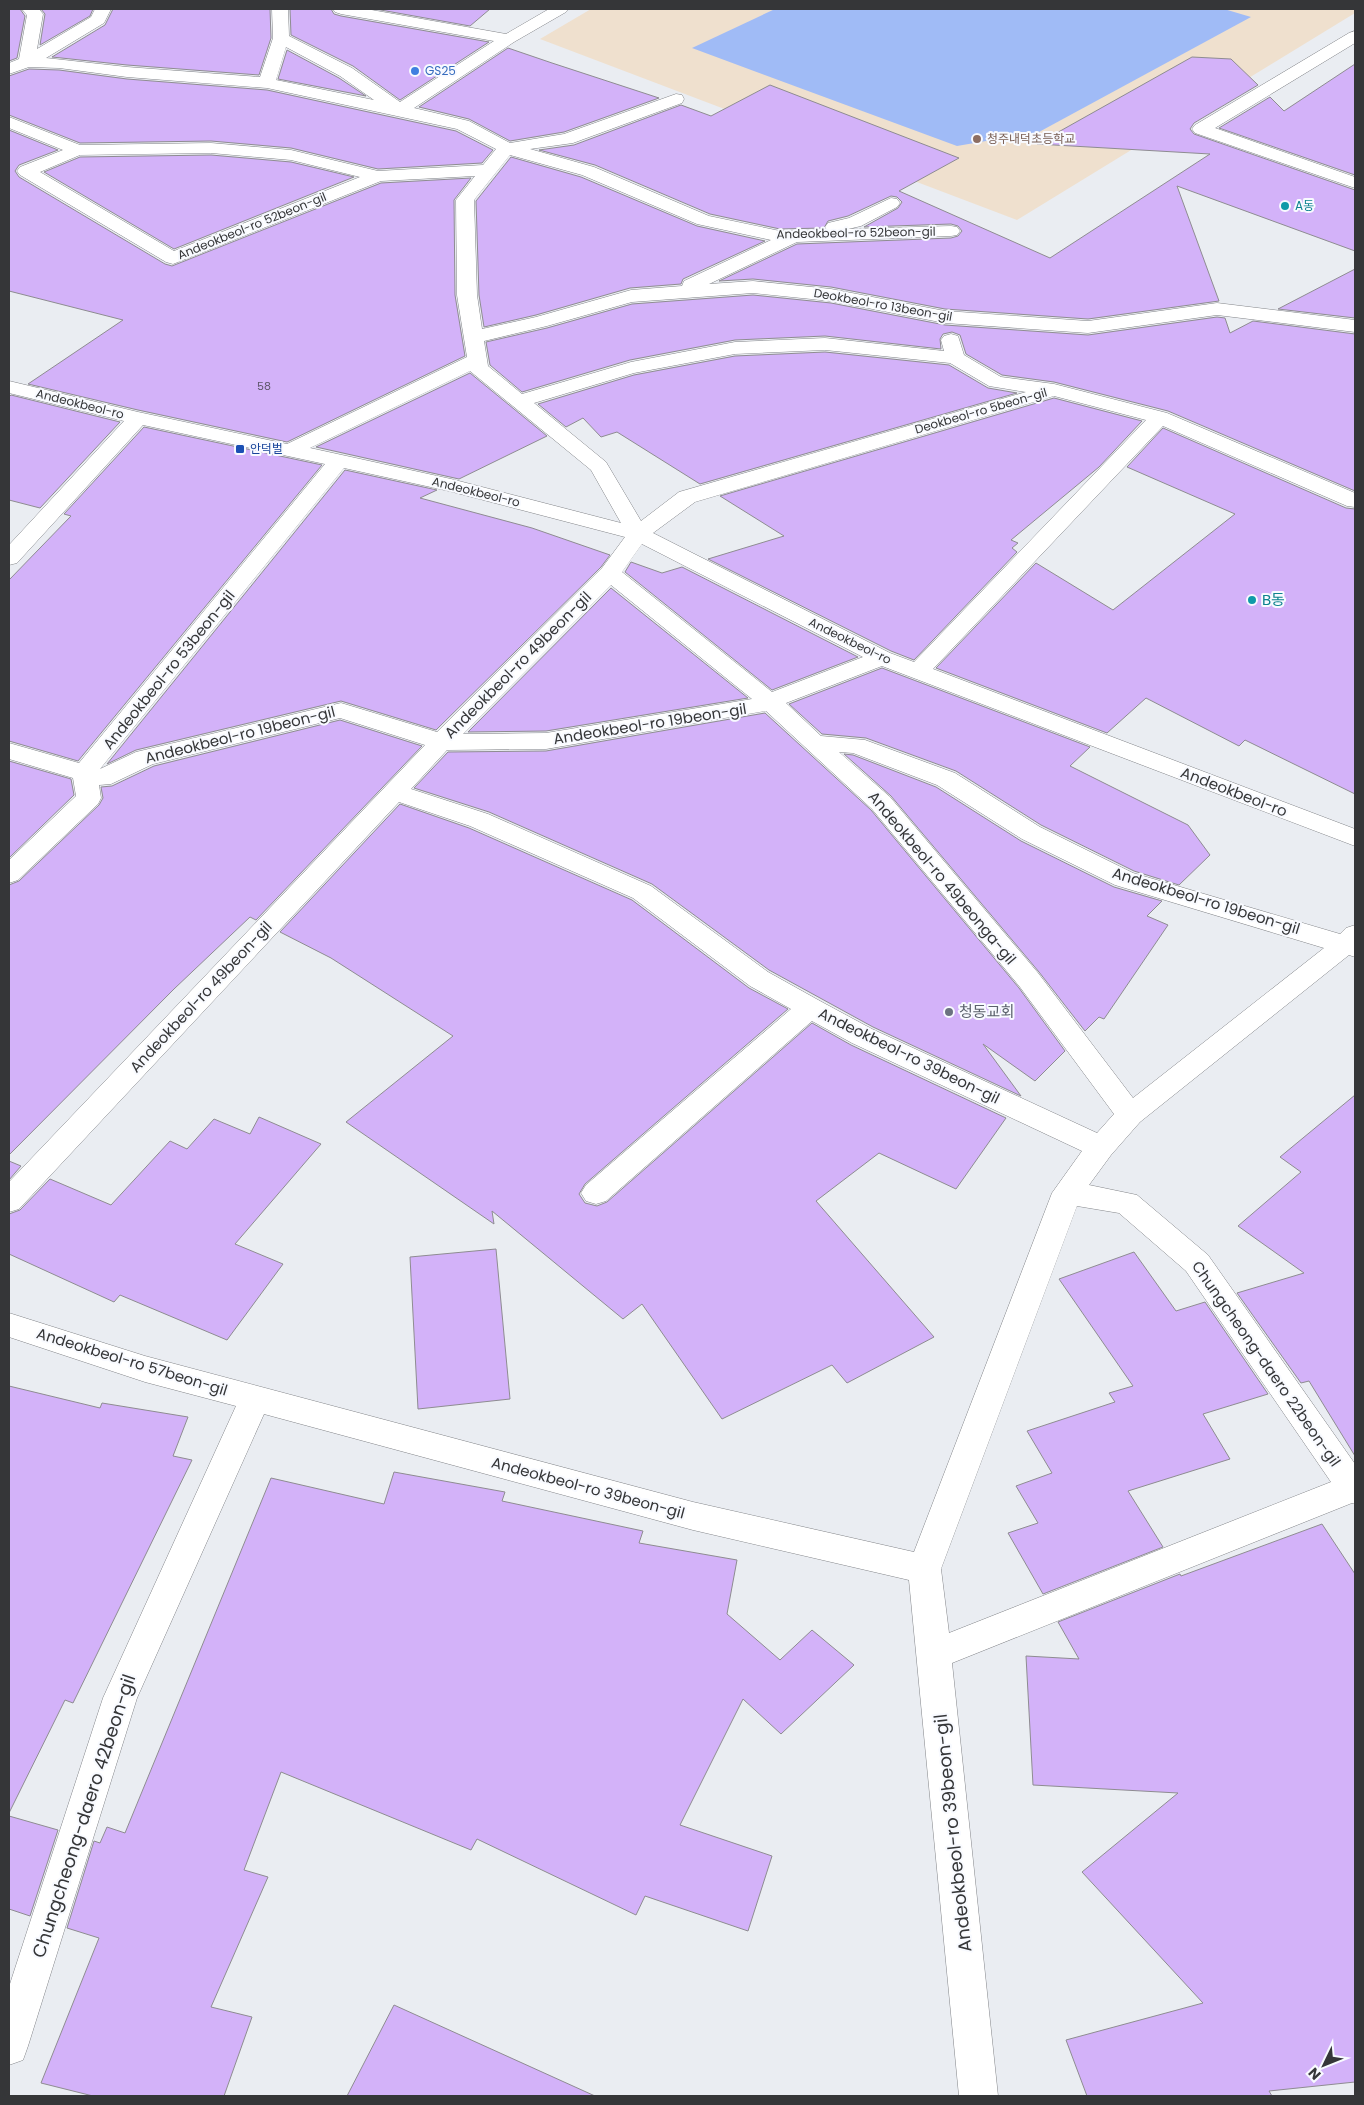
<svg xmlns="http://www.w3.org/2000/svg" width="1364" height="2105" font-family="Poppins,'Noto Sans KR',sans-serif">
<style>
.education{fill:#efe0ce}
.green{fill:#a0bbf6}
.building{fill:#d3b2f9;stroke:#8e8c91}
.lines{fill:none;stroke-linecap:round;stroke-linejoin:round}
.minor-casing{stroke:#838589;stroke-width:1}
.minor{fill:#fff;fill-rule:evenodd}
.shop-dot{fill:#3f7fe0;stroke:#f8faff;stroke-width:2}
.education-dot{fill:#8d6e63;stroke:#f8faff;stroke-width:2}
.culture-dot{fill:#0f9aa8;stroke:#f8faff;stroke-width:2}
.transit-dot{fill:#1a4fb4;stroke:#f8faff;stroke-width:2}
.worship-dot{fill:#6b7280;stroke:#f8faff;stroke-width:2}
.labels{text-anchor:middle;stroke-width:4;stroke-linejoin:round;paint-order:stroke}
.far-number-label{font-size:11px;fill:#5c5568}
.far-shop-label{font-size:12px;fill:#366cbe;stroke:#f8faff;text-anchor:start}
.far-education-label{font-size:12px;fill:#785e54;stroke:#f8faff;text-anchor:start}
.far-culture-label{font-size:12px;fill:#0d838f;stroke:#f8faff;text-anchor:start}
.far-street-label{font-size:12px;fill:#353638;stroke:#f8faff}
.far-transit-label{font-size:12px;fill:#164399;stroke:#f8faff;text-anchor:start}
.culture-label{font-size:15px;fill:#0d838f;stroke:#f8faff;text-anchor:start}
.street-label{font-size:15px;fill:#353638;stroke:#f8faff}
.worship-label{font-size:15px;fill:#5b616d;stroke:#f8faff;text-anchor:start}
.near-street-label{font-size:18px;fill:#353638;stroke:#f8faff}
</style>
<rect width="100%" height="100%" fill="#eaedf2"/>
<path class="education" d="M591 9H1355V13L1017 220 540 39Z"/>
<path class="green" d="M775 9H1224L1251 17 1039 132 957 146 692 48Z"/>
<g class="building">
<path d="M9 9H20L25 16 17 58 9 61Z"/>
<path d="M41 9H93L90 16 40 45 45 14Z"/>
<path d="M113 9H270L271 38 259 75 127 65 52 57 105 25Z"/>
<path d="M290 9H331L334 14 341 16 489 42 400 100 353 66 291 35Z"/>
<path d="M375 9H490L470 26Z"/>
<path d="M508 48 552 63 659 98 564 132 510 141 469 119 419 107Z"/>
<path d="M287 50 339 78 366 96 278 79Z"/>
<path d="M1192 57 1231 59 1258 85 1194 123 1190 129 1194 134 1355 190V251L1177 186 1219 301 1088 319 945 309 831 287 753 279 719 281 797 244 951 238 958 236 962 231 958 226 951 224 864 227 898 208 902 202 897 197 891 196 848 216 828 221 824 228 780 229 710 214 595 165 539 150 574 145 681 105 711 116 770 85 959 158 899 191 1050 258 1210 154 1037 144Z"/>
<path d="M1355 64V175L1219 128 1270 97 1284 111Z"/>
<path d="M29 69 59 70 127 79 267 90 456 131 493 150 482 163 378 169 291 148 211 141 80 143 9 115V76Z"/>
<path d="M9 130 58 150 19 165 15 171 19 177 165 264 172 266 381 183 471 178 454 200 455 295 465 356 287 442 138 410 28 384 123 320 9 291Z"/>
<path d="M211 155 291 162 354 177 174 249 44 172 80 157Z"/>
<path d="M511 157 581 177 697 226 765 241 683 279 681 284 630 288 536 315 484 327 479 295 476 201Z"/>
<path d="M1355 269V318L1278 309Z"/>
<path d="M753 295 831 303 945 325 1088 335 1217 317 1225 318 1230 333 1253 321 1355 334V491L1168 411 1054 382 1002 375 966 354 960 335 952 332 943 334 940 339 941 349 825 336 735 340 630 360 522 392 490 365 486 342 547 328 632 304Z"/>
<path d="M825 352 949 365 988 388 1017 393 700 484 617 432 601 437 583 418 566 427 538 404 634 375 735 356Z"/>
<path d="M470 373 547 436 459 479 316 447Z"/>
<path d="M11 395 120 422 40 508 9 500V397Z"/>
<path d="M1054 398 1142 421 1099 467 1011 540 1018 543 1012 548 1017 552 914 660 891 651 708 559 784 536 720 496Z"/>
<path d="M144 427 322 465 78 761 9 741V580L71 516 64 514Z"/>
<path d="M1163 428 1346 508 1355 509V794L1245 740 1239 746 1146 698 1107 733 936 668 1036 563 1113 610 1235 514 1127 467Z"/>
<path d="M345 470 437 490 420 498 532 528 610 555 601 567 436 730 341 701 136 750 107 764Z"/>
<path d="M631 562 662 573 682 567 858 657 772 690 625 572Z"/>
<path d="M611 588 748 698 546 731 468 732Z"/>
<path d="M882 668 1090 747 1070 766 1188 825 1210 855 1179 885 1134 871 1041 825 956 771 866 738 822 734 789 704Z"/>
<path d="M765 713 871 810 1019 988 1065 1051 1035 1081 983 1044 1021 1096 873 1027 769 970 652 884 489 812 414 788 448 752 546 751Z"/>
<path d="M340 720 422 746 256 920 250 917 174 989 9 1155V885L19 881 99 805 103 798 101 787 112 786 154 766Z"/>
<path d="M844 754 853 755 936 787 1021 841 1114 887 1162 901 1147 916 1168 925 1104 1019 1099 1017 1085 1031 1039 972 891 796Z"/>
<path d="M9 761 71 779 74 795 9 858Z"/>
<path d="M400 804 469 828 632 900 749 988 788 1009 585 1184 579 1194 585 1203 597 1206 607 1202 812 1023 851 1045 1006 1118 956 1189 879 1153 816 1201 934 1337 847 1383 832 1365 722 1419 642 1304 623 1319 492 1211 494 1224 346 1122 453 1036 331 958 280 932Z"/>
<path d="M1355 1095V1456L1309 1381 1301 1383 1237 1293 1304 1273 1238 1226 1301 1172 1280 1157Z"/>
<path d="M259 1117 321 1144 235 1244 283 1264 227 1340 120 1295 114 1302 9 1254V1214L20 1210 50 1179 111 1205 170 1141 187 1149 214 1119 250 1134Z"/>
<path d="M9 1161 21 1166 9 1180Z"/>
<path d="M496 1249 510 1399 418 1409 410 1257Z"/>
<path d="M1134 1252 1176 1311 1205 1302 1268 1394 1203 1414 1230 1459 1128 1491 1163 1547 1043 1594 1008 1533 1038 1523 1016 1486 1052 1473 1027 1431 1115 1402 1109 1393 1133 1386 1059 1279Z"/>
<path d="M9 1386 100 1408 102 1403 188 1417 173 1456 192 1460 73 1703 65 1700 9 1813Z"/>
<path d="M394 1472 505 1492 502 1501 643 1531 639 1543 737 1560 727 1614 780 1660 812 1630 854 1665 781 1734 743 1699 680 1825 772 1856 748 1931 645 1896 636 1915 477 1839 471 1850 281 1772 244 1870 268 1877 211 2007 252 2017 224 2096H93L41 2083 99 1938 67 1928 94 1841 100 1843 107 1827 125 1833 271 1478 384 1504Z"/>
<path d="M1322 1524 1355 1574V2082L1269 2091 1272 2096H1087L1066 2040 1203 2003 1082 1872 1178 1793 1033 1785 1026 1656 1079 1659 1058 1622 1180 1574 1181 1576Z"/>
<path d="M9 1816 58 1830 30 1916 9 1909Z"/>
<path d="M394 2005 595 2096H347Z"/>
</g>
<g class="lines">
<defs>
<g id="minor">
<path d="M22 9H39L43 14 37 49 91 17 95 9H111L104 23 46 58 127 67 260 77 273 38 272 9H288L289 36 352 68 400 102 494 41 341 14 335 12 333 9H366L506 34 549 9H568L566 12 514 42 414 108 469 121 510 143 564 134 676 94 682 95 684 99 682 103 573 143 530 149 594 167 709 216 780 231 827 230 825 227 828 223 849 218 891 198 897 199 900 203 897 207 861 226 848 229 951 226 957 227 960 231 957 235 951 236 797 242 709 284 753 281 831 289 945 311 1088 321 1217 303 1355 320V332L1217 315 1088 333 945 323 831 301 753 293 632 302 547 326 484 341 488 366 522 394 631 362 735 342 825 338 944 351 941 340 944 336 951 334 958 336 964 355 1001 377 1054 384 1167 413 1355 493V507L1347 506 1163 426 933 669 1355 829V846L882 666 786 703 821 736 865 740 955 773 1040 827 1133 873 1340 934 1346 928 1355 925V957L1349 955 1140 1122 1111 1155 1089 1185 1137 1195 1208 1255 1355 1464V1504L1352 1503 952 1663 998 2096H959L909 1580 693 1530 264 1414 137 1698 28 2046 23 2060 9 2065V1987L103 1698 236 1406 145 1382 9 1337V1313L145 1356 693 1502 914 1552 1052 1193 1082 1151 852 1043 812 1021 606 1201 596 1204 586 1201 581 1193 586 1185 791 1009 750 986 633 898 470 826 399 802 19 1209 9 1212V1182L425 745 340 718 153 764 111 784 99 785 101 798 98 804 18 880 9 883V860L76 796 73 778 9 759V743L79 763 325 464 143 425 17 563 9 565V545L124 421 9 393V381L138 412 287 444 467 357 457 295 456 200 475 176 381 181 173 264 166 262 20 175 17 171 20 167 63 150 9 128V117L80 145 211 143 291 150 378 171 483 165 496 149 457 129 267 88 127 77 59 68 29 67 9 74V63L19 59 27 15ZM286 47 340 76 374 100 276 80ZM211 153 291 160 360 177 174 251 40 172 80 155ZM510 155 582 175 697 224 771 240 684 281 682 286 631 290 536 317 482 329 477 295 474 200ZM825 350 950 363 989 386 1026 392 679 492 641 521 606 462 534 403 634 373 735 354ZM470 371 591 470 621 523 451 479 310 448ZM1054 396 1146 420 914 662 890 653 653 533 695 502ZM344 468 449 491 625 537 602 568 437 732 341 703 136 752 100 769ZM642 544 863 657 772 692 622 572ZM611 585 752 699 546 733 463 734ZM766 711 872 809 1020 987 1114 1114 1097 1133 872 1029 820 1001 768 972 651 886 488 814 411 789 447 750 546 749ZM839 752 853 753 937 785 1022 839 1115 885 1324 948 1133 1098 1038 973 890 797ZM1077 1206 1119 1213 1186 1271 1331 1482 949 1633 941 1569Z"/>
<path d="M1355 31V43L1215 128 1355 177V188L1195 133 1192 129 1195 125 1349 33Z"/>
</g>
</defs>
<use href="#minor" class="minor-casing"/>
<use href="#minor" class="minor"/>
</g>
<circle class="shop-dot" cx="415" cy="71" r="5"/>
<circle class="education-dot" cx="977" cy="139" r="5"/>
<g class="culture-dot">
<circle cx="1285" cy="206" r="5"/>
<circle cx="1252" cy="600" r="5"/>
</g>
<rect class="transit-dot" x="235" y="444" width="10" height="10" rx="2.5"/>
<circle class="worship-dot" cx="949" cy="1012" r="5"/>
<g class="labels">
<g class="far-number-label">
<text x="264" y="390">58</text>
</g>
<g class="far-shop-label">
<text x="425" y="75">GS25</text>
</g>
<g class="far-education-label">
<text x="987" y="143">청주내덕초등학교</text>
</g>
<g class="far-culture-label">
<text x="1295" y="210">A동</text>
</g>
<g class="far-street-label">
<text transform="translate(252 226) rotate(-22)" y="4">Andeokbeol-ro 52beon-gil</text>
<text transform="translate(856 233) rotate(-1)" y="4">Andeokbeol-ro 52beon-gil</text>
<text transform="translate(883 305) rotate(10)" y="4">Deokbeol-ro 13beon-gil</text>
<text transform="translate(80 404) rotate(14)" y="4">Andeokbeol-ro</text>
<text transform="translate(981 411) rotate(-16)" y="4">Deokbeol-ro 5beon-gil</text>
<text transform="translate(476 492) rotate(14)" y="4">Andeokbeol-ro</text>
<text transform="translate(850 641) rotate(26)" y="4">Andeokbeol-ro</text>
</g>
<g class="far-transit-label">
<text x="250" y="453">안덕벌</text>
</g>
<g class="culture-label">
<text x="1262" y="605">B동</text>
</g>
<g class="street-label">
<text transform="translate(518 665) rotate(-45)" y="5">Andeokbeol-ro 49beon-gil</text>
<text transform="translate(169 670) rotate(-51)" y="5">Andeokbeol-ro 53beon-gil</text>
<text transform="translate(650 724) rotate(-9)" y="5">Andeokbeol-ro 19beon-gil</text>
<text transform="translate(240 735) rotate(-14)" y="5">Andeokbeol-ro 19beon-gil</text>
<text transform="translate(1234 792) rotate(21)" y="5">Andeokbeol-ro</text>
<text transform="translate(942 878) rotate(50)" y="5">Andeokbeol-ro 49beonga-gil</text>
<text transform="translate(1206 901) rotate(17)" y="5">Andeokbeol-ro 19beon-gil</text>
<text transform="translate(201 997) rotate(-47)" y="5">Andeokbeol-ro 49beon-gil</text>
<text transform="translate(909 1056) rotate(26)" y="5">Andeokbeol-ro 39beon-gil</text>
<text transform="translate(132 1362) rotate(17)" y="5">Andeokbeol-ro 57beon-gil</text>
<text transform="translate(1266 1364) rotate(55)" y="5">Chungcheong-daero 22beon-gil</text>
<text transform="translate(588 1488) rotate(15)" y="5">Andeokbeol-ro 39beon-gil</text>
</g>
<g class="worship-label">
<text x="959" y="1017">청동교회</text>
</g>
<g class="near-street-label">
<text transform="translate(84 1816) rotate(-72)" y="6">Chungcheong-daero 42beon-gil</text>
<text transform="translate(953 1833) rotate(-96)" y="6">Andeokbeol-ro 39beon-gil</text>
</g>
</g>
<rect width="1364" height="2105" fill="none" stroke="#353638" stroke-width="20"/>
<g transform="translate(1324 2065) rotate(227)" stroke="#f8faff" stroke-width="4" paint-order="stroke">
<path d="M0-4L9 19L0 12L-9 19Z" fill="#353638"/>
<text y="-8" font-size="14" font-weight="bold" text-anchor="middle" fill="#353638">N</text>
</g>
</svg>
